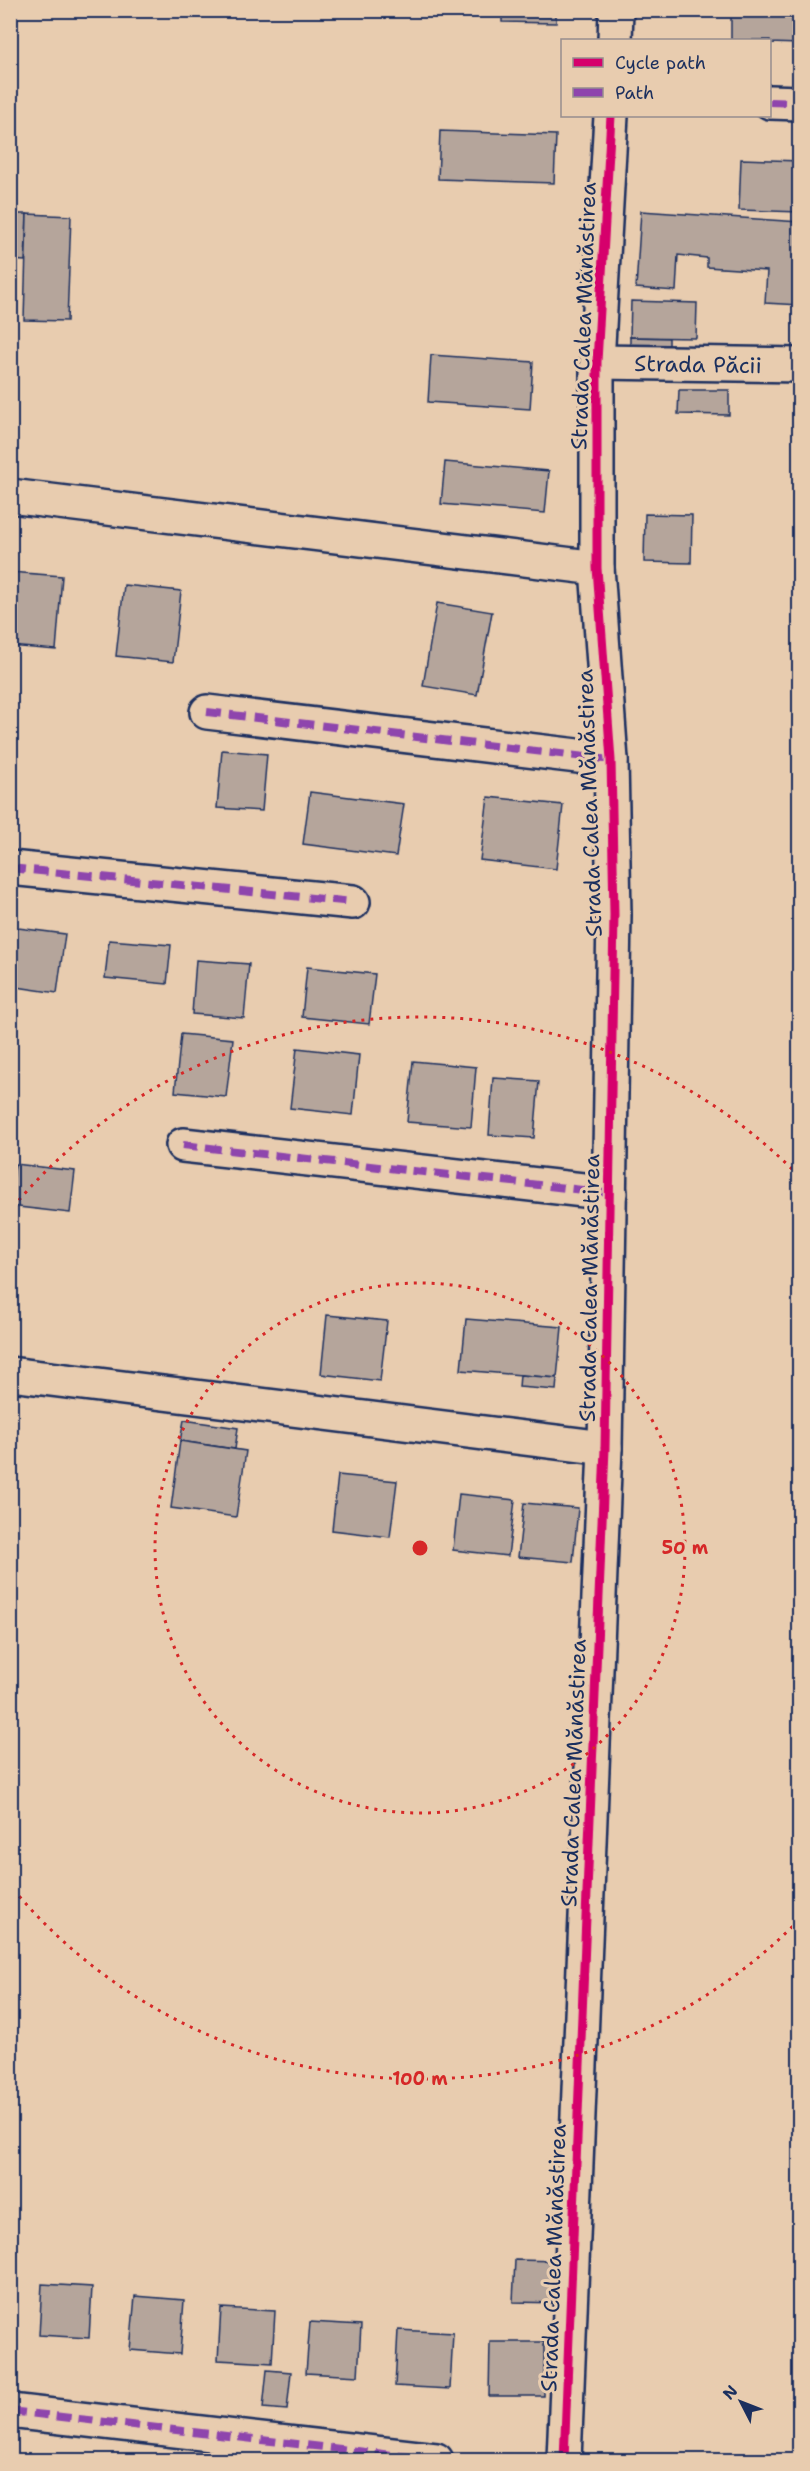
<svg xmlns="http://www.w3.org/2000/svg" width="810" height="2471" font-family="'Shantell Sans',sans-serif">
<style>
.building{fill:#b5a59b;stroke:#1b2f5e;stroke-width:1.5}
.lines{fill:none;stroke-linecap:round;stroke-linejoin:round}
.street-casing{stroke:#1b2f5e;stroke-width:38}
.street{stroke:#e8ccaf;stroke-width:33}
.quiet{stroke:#8e44ad;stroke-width:8;stroke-dasharray:15 8;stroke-linecap:butt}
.cycleway-casing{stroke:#e8ccaf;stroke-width:13}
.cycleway{stroke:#d6006c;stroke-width:9}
.ring{fill:none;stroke:#d62828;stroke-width:3;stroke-dasharray:3 6}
.labels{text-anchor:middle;stroke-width:6;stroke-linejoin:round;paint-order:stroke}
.street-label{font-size:22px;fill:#1b2f5e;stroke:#e8ccaf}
.centre{fill:#d62828;stroke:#e8ccaf;stroke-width:3}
.ring-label{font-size:18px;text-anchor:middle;font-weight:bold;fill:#d62828;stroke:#e8ccaf;stroke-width:6;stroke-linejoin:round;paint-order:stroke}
</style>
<rect width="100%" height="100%" fill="#e8ccaf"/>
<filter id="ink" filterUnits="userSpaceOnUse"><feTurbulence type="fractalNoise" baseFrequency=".0167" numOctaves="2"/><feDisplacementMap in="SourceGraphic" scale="12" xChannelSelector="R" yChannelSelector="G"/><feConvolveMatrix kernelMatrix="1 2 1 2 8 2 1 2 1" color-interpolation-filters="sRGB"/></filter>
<g filter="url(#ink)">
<g class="building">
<path d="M502 10H556V23L502 22Z"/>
<path d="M731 10H800V44L770 43V40H731Z"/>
<path d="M440 131 556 135 554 183 438 179Z"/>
<path d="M741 159 800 161V212L739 210Z"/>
<path d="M641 211 800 222V305L765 303 767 271 707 267V258L678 255 676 291 636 288Z"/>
<path d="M10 214H27L25 261 10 260Z"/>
<path d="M27 214 71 216 67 321 24 320Z"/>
<path d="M631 301 697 303 696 338 630 337Z"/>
<path d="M630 337 669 338V351L630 350Z"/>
<path d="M431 355 533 362 530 409 428 402Z"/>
<path d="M679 390H729V415L678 414Z"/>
<path d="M445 462 549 471 545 513 441 504Z"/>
<path d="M645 514 692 515 691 563 644 562Z"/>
<path d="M10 572 62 576 56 650 10 646Z"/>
<path d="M124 585 181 591 173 662 116 656Z"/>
<path d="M437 603 492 612 477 695 423 686Z"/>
<path d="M222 750 267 754 262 811 217 808Z"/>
<path d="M310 792 404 804 396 856 303 844Z"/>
<path d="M488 797 563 805 556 869 480 860Z"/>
<path d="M10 927 65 934 57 993 10 986Z"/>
<path d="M109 940 171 945 167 984 105 978Z"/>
<path d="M196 960 249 964 244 1018 192 1014Z"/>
<path d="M307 967 375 974 369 1024 302 1017Z"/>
<path d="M181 1034 233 1039 226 1097 175 1092Z"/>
<path d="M297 1048 359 1055 353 1115 290 1108Z"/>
<path d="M413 1061 476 1067 471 1127 407 1122Z"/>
<path d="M493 1078 539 1081 534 1138 489 1135Z"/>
<path d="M15 1164 75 1171 70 1213 10 1206Z"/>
<path d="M327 1315 387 1321 380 1381 321 1374Z"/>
<path d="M466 1319 562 1327 557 1378 461 1370Z"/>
<path d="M520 1375 557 1378 556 1390 519 1387Z"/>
<path d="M184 1420 238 1428 235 1449 180 1441Z"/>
<path d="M180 1441 246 1451 236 1517 171 1508Z"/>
<path d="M338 1475 397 1481 390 1537 332 1530Z"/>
<path d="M459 1494 515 1500 508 1556 453 1550Z"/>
<path d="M524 1503 578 1508 573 1562 518 1557Z"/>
<path d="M515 2260 560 2261 559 2303 513 2302Z"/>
<path d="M42 2284 92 2287 89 2338 39 2335Z"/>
<path d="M135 2296 184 2300 180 2354 130 2350Z"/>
<path d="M221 2308 275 2311 272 2363 218 2360Z"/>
<path d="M310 2322 361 2325 358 2376 306 2373Z"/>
<path d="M398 2330 453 2333 450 2389 395 2386Z"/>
<path d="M490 2342H544V2396H489Z"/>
<path d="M267 2370 291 2372 287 2410 263 2408Z"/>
</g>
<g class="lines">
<defs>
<g id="street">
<path d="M615 40 616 10"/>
<path d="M770 102 800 103"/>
<path d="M597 362 800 365"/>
<path d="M10 496 597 568"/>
<path d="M207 712 611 760"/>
<path d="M10 868 353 902"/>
<path d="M183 1145 610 1193"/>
<path d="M10 1374 605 1448"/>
<path d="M10 2411 436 2460"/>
<path d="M564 2460 605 1448 614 915 611 760 597 568V362L611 116"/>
</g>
</defs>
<use href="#street" class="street-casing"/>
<use href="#street" class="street"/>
<g class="quiet">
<path d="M770 102 800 103"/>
<path d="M207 712 611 760"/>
<path d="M10 868 353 902"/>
<path d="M183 1145 610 1193"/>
<path d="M10 2411 436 2460"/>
</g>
<defs>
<path id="cycleway" d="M564 2460 605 1448 614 915 611 760 597 568V362L611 116"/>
</defs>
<use href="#cycleway" class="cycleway-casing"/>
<use href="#cycleway" class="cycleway"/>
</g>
</g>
<g class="ring">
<circle cx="420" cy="1548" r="265"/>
<path d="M799 1920A531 531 0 0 1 13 1889M13 1207A531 531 0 0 1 799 1176"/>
</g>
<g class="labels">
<g class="street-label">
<text transform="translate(583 316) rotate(-88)" y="8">Strada Calea Mănăstirea</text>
<text transform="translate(698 364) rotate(1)" y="8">Strada Păcii</text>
<text transform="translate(589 803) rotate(-92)" y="8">Strada Calea Mănăstirea</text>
<text transform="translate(589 1288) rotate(-89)" y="8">Strada Calea Mănăstirea</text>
<text transform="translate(573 1773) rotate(-88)" y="8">Strada Calea Mănăstirea</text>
<text transform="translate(553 2258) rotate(-88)" y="8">Strada Calea Mănăstirea</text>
</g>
</g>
<circle cx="420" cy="1548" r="9" class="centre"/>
<g class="ring-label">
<text x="685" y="1554">50 m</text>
<text x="420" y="2085">100 m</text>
</g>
<rect width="810" height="2471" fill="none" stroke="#e8ccaf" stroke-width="36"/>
<rect x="18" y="18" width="774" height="2435" fill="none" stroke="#1b2f5e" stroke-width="2" filter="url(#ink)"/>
<rect x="561" y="39" width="210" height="78" fill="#e8ccaf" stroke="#968d8f" stroke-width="1.5"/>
<rect x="573" y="58" width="30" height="9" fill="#d6006c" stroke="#968d8f" stroke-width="1.5"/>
<text x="615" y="69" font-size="18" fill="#1b2f5e">Cycle path</text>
<rect x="573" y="88" width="30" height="9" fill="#8e44ad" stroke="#968d8f" stroke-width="1.5"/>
<text x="615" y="99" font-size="18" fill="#1b2f5e">Path</text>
<g transform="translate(741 2402) rotate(312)" stroke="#e8ccaf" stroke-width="4.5" paint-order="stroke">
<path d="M0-4.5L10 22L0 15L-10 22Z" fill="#1b2f5e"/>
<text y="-9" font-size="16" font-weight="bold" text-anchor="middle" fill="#1b2f5e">N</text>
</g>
</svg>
